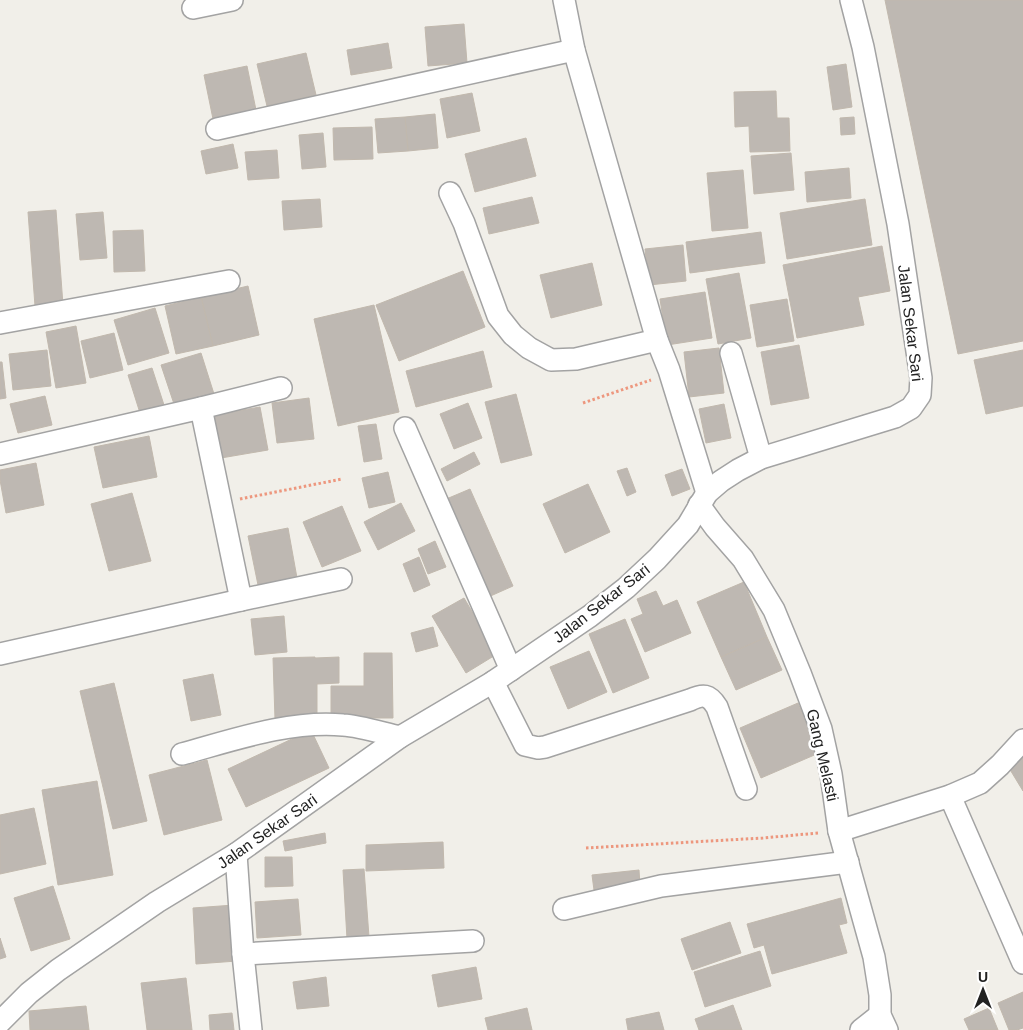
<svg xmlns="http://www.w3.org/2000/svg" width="1023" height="1030" font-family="Arial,sans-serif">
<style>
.building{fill:#beb8b2;stroke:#c1b8ad}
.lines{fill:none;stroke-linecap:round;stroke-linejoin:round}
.street-casing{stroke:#a3a3a3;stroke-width:24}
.path{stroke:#ed977e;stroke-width:3;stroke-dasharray:2.5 2.5;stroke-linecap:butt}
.street{stroke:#fff;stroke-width:21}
.labels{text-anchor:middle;stroke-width:5;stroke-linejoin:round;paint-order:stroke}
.street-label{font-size:16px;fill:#222;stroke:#fff}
</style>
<rect width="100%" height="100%" fill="#f1efe9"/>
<g class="building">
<path d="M885 0H1023V341L958 354Z"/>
<path d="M464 24 467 63 428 66 425 27Z"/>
<path d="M388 43 392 68 351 75 347 50Z"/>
<path d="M306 53 316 95 267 106 257 64Z"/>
<path d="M846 64 852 107 833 110 827 67Z"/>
<path d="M247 66 256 110 213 119 204 75Z"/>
<path d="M776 91 777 118H789L790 151 750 152 749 126 735 127 734 92Z"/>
<path d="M472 93 480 131 447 138 440 99Z"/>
<path d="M435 114 438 148 408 151 405 117Z"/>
<path d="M405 117 408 151 378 153 375 119Z"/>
<path d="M854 117 855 134 841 135 840 118Z"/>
<path d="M372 127 373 159 334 160 333 128Z"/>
<path d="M323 133 326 167 302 169 299 135Z"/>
<path d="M526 138 536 176 475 192 465 154Z"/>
<path d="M233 144 238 168 206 174 201 151Z"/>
<path d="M277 150 279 178 248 180 245 152Z"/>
<path d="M791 153 794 190 754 194 751 156Z"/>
<path d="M849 168 851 198 807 202 805 172Z"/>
<path d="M743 170 748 228 712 231 707 173Z"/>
<path d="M532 197 539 223 489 234 483 208Z"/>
<path d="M320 199 322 227 284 230 282 201Z"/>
<path d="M865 199 872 245 787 259 780 213Z"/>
<path d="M56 210 63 305 35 306 28 212Z"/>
<path d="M103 212 107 258 80 260 76 214Z"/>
<path d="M143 230 145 271 114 272 113 231Z"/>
<path d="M761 232 765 263 690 273 686 242Z"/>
<path d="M683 245 686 281 649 285 645 249Z"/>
<path d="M882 246 890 291 858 297 864 325 797 338 783 265Z"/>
<path d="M592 263 602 305 551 318 540 275Z"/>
<path d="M463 271 485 327 399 361 376 305Z"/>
<path d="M739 273 751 338 718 344 706 279Z"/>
<path d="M248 286 259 335 213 346 201 297Z"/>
<path d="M705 292 712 338 667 345 660 299Z"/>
<path d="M201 297 213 346 176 354 165 306Z"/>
<path d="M787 299 794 341 757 347 750 305Z"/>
<path d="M374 305 399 412 338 426 314 319Z"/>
<path d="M155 308 169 353 128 365 114 320Z"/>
<path d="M76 326 86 383 56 388 46 332Z"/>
<path d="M114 333 123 370 90 378 81 341Z"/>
<path d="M799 345 809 398 771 405 761 352Z"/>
<path d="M719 348 724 393 689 397 684 352Z"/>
<path d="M47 350 51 386 13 390 9 354Z"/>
<path d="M1023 350V406L986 414 974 360Z"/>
<path d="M483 351 492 387 416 407 406 371Z"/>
<path d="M201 353 214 394 175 407 161 365Z"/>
<path d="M0 362H2L6 398 0 399Z"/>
<path d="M152 368 164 405 140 413 128 375Z"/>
<path d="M516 394 532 455 501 463 485 402Z"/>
<path d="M45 396 52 425 18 433 10 404Z"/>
<path d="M309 398 314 439 277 443 272 403Z"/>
<path d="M468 403 482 438 454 449 440 414Z"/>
<path d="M724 404 731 438 706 443 699 409Z"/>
<path d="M260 407 268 450 221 458 213 415Z"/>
<path d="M376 424 382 459 364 462 358 426Z"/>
<path d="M149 436 157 477 103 488 94 447Z"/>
<path d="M474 452 480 464 447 481 441 469Z"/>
<path d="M36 463 44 505 6 513 0 480V470Z"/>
<path d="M627 468 636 492 627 496 617 471Z"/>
<path d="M682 469 690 489 672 496 665 475Z"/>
<path d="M388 472 395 502 369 508 362 478Z"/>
<path d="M588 484 610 532 565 553 543 504Z"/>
<path d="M470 489 513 586 486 598 444 500Z"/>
<path d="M132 493 151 561 109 571 91 504Z"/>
<path d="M401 503 415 531 378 550 364 522Z"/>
<path d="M342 506 361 551 322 567 303 522Z"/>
<path d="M288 528 297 578 258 585 248 536Z"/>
<path d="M435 541 446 567 428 574 418 549Z"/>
<path d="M419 557 430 585 414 592 403 564Z"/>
<path d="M744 582 767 637 721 657 697 602Z"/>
<path d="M656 591 663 606 677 600 691 633 645 652 631 619 643 614 637 599Z"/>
<path d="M464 598 497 654 466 673 432 616Z"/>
<path d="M284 616 287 652 255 655 251 619Z"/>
<path d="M625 619 649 678 613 693 589 634Z"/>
<path d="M433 627 438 646 416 652 411 633Z"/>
<path d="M767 637 782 670 736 690 721 657Z"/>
<path d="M589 651 607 692 568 709 550 667Z"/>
<path d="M364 653H392L393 718H331V686H364Z"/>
<path d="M315 657V658L339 657V683L317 684V718L275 719 273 658Z"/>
<path d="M213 674 221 715 191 721 183 680Z"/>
<path d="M114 683 147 821 113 829 80 691Z"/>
<path d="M798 703 819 753 761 778 740 728Z"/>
<path d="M311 730 329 768 246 807 228 769Z"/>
<path d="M1023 752V791L1006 763Z"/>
<path d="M207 760 222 820 164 835 149 775Z"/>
<path d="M97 781 113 875 58 885 42 790Z"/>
<path d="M34 808 46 864 0 874V815Z"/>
<path d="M325 833 326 843 285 851 283 841Z"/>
<path d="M443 842 444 868 366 871V845Z"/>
<path d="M265 857H292L293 886 265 887Z"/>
<path d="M364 869 369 937 347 939 343 870Z"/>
<path d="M639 870 640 885 594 890 592 875Z"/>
<path d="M53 886 70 939 31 951 14 898Z"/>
<path d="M841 898 847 923 839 925 847 953 772 974 764 945 754 948 747 924Z"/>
<path d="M298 899 301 935 257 938 255 902Z"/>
<path d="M234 905 237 961 196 964 193 908Z"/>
<path d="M730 922 741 953 692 970 681 939Z"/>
<path d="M0 938 6 957 0 959Z"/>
<path d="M760 951 771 986 705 1007 694 972Z"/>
<path d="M476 967 482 999 438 1007 432 975Z"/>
<path d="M326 977 329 1006 297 1009 293 982Z"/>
<path d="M186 978 192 1030H147L141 983Z"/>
<path d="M1023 992V1028L1017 1030H1009L998 1003Z"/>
<path d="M733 1005 742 1030H699L695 1019Z"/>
<path d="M86 1006 89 1030H30L29 1011Z"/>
<path d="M527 1008 532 1030H488L485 1018Z"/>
<path d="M989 1008 998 1030H969L964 1019Z"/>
<path d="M659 1012 664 1030H628L626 1019Z"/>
<path d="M232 1013 234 1030H210L209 1015Z"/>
</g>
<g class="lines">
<defs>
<g id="street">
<path d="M564 0 574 50 657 340 669 370 707 493"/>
<path d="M193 8 232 0"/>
<path d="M217 129 574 50"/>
<path d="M450 193 464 223 498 316 513 335 529 348 551 360 576 359 657 340"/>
<path d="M0 323 229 281"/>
<path d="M731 353 761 458"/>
<path d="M201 408 241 600"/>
<path d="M405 428 511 670"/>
<path d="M0 454 201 408 281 388"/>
<path d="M699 505 715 527 743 559 774 610 800 673 821 729 831 774 839 831 874 957 880 995V1015L887 1030"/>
<path d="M0 654 241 600 341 579"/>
<path d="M493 682 525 745 538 748 545 747 690 700C703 694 709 694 717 707L746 789"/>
<path d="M182 754C233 740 290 720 343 725 360 726 382 733 400 737"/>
<path d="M950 796 1023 963"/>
<path d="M839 831 950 796 980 783 1000 765 1023 740"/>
<path d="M236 854 243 954 251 1030"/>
<path d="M564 909 661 886 848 862"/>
<path d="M243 954 473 941"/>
<path d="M0 1022 29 993 58 970 157 902 236 854 400 737 493 682 590 616 626 588 657 559 688 525 707 493 721 481 738 470 761 458 895 417 911 408 920 395 921 378 898 224 863 47 851 0"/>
<path d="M861 1030 880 1015"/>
</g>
</defs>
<use href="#street" class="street-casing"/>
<g class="path">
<path d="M583 403 651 380"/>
<path d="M240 499 342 479"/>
<path d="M586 848 763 838 818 833"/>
</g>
<use href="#street" class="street"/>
</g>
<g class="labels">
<g class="street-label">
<text transform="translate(911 323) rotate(83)" y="6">Jalan Sekar Sari</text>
<text transform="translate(601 603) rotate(-38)" y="6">Jalan Sekar Sari</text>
<text transform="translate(823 755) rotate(77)" y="6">Gang Melasti</text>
<text transform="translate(267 831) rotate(-35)" y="6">Jalan Sekar Sari</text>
</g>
</g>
<g transform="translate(983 990)" stroke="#ffffff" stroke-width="4" paint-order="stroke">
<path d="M0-4L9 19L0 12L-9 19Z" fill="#222222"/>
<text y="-8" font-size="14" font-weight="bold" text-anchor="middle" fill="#222222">U</text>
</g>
</svg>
